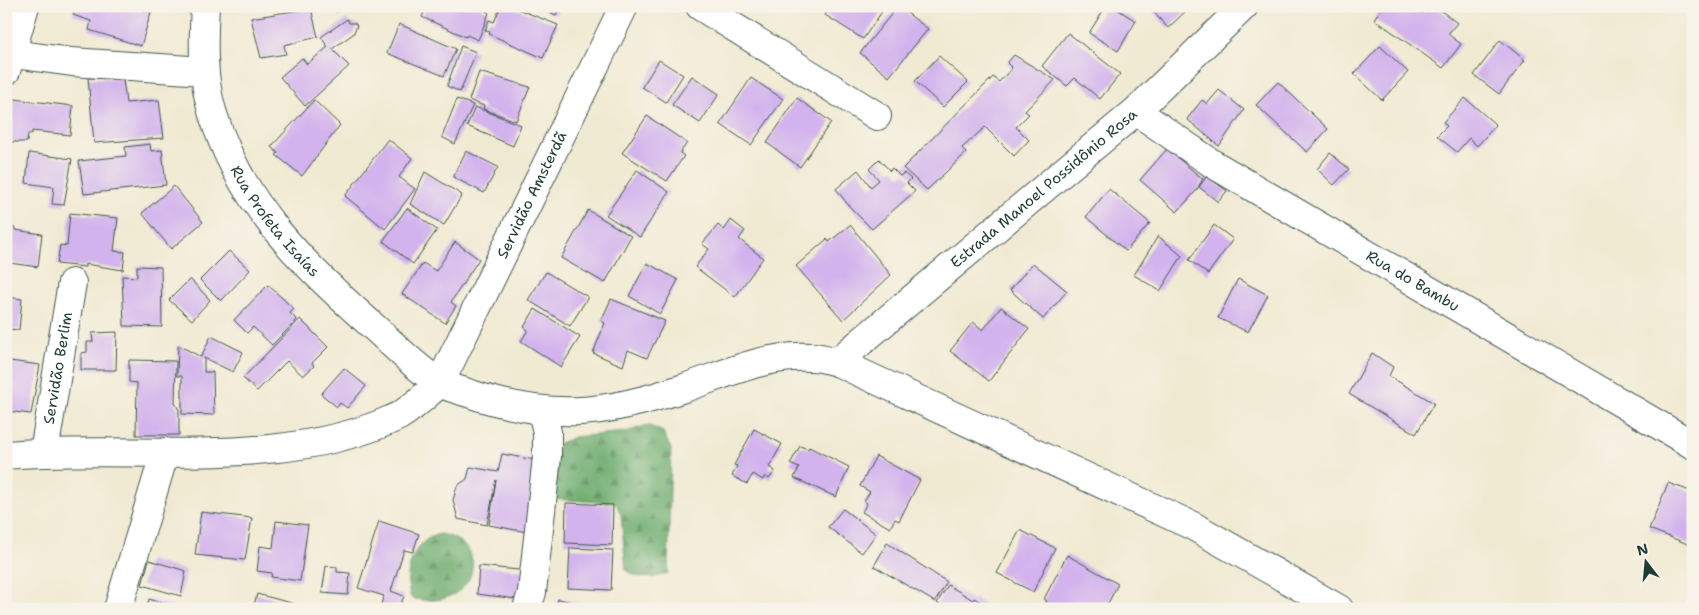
<svg xmlns="http://www.w3.org/2000/svg" width="1699" height="615" font-family="'Shantell Sans',sans-serif">
<style>
.forest{fill:url(#forest-firs);stroke:#467552}
.building{fill:#d2b3ed}
.lines{fill:none;stroke-linecap:round;stroke-linejoin:round}
.minor-casing{stroke:#3e574c;stroke-width:30}
.minor{stroke:#fff;stroke-width:28}
.labels{text-anchor:middle;stroke-width:4;stroke-linejoin:round;paint-order:stroke}
.street-label{font-size:15px;fill:#1f3d34;stroke:#f7f3e8}
</style>
<defs>
<pattern id="forest-firs" width="22" height="20" patternUnits="userSpaceOnUse" patternTransform="scale(1.25)"><rect width="22" height="20" fill="#6ead70"/><path d="M5 1l3.5 6h-7zM16 11l3.5 6h-7z" fill="#5a8e5d"/></pattern>
</defs>
<rect width="100%" height="100%" fill="#f7f3e8"/>
<filter id="ink" filterUnits="userSpaceOnUse"><feTurbulence type="fractalNoise" baseFrequency=".02" numOctaves="2"/><feDisplacementMap in="SourceGraphic" scale="10" xChannelSelector="R" yChannelSelector="G"/><feConvolveMatrix kernelMatrix="1 2 1 2 8 2 1 2 1" color-interpolation-filters="sRGB"/></filter>
<filter id="wash" filterUnits="userSpaceOnUse"><feTurbulence type="fractalNoise" baseFrequency=".0096" numOctaves="4" result="noise"/><feDisplacementMap in="SourceGraphic" scale="20" xChannelSelector="R" yChannelSelector="G"/><feGaussianBlur stdDeviation="1.12" result="paint"/><feColorMatrix in="noise" values="0 0 0 0 0 0 0 0 0 0 0 0 0 0 0 0 0 1.4 0 .05"/><feComposite in="paint" operator="in"/></filter>
<g filter="url(#wash)">
<rect width="100%" height="100%" fill="#f1ead3"/>
<g class="forest">
<path d="M648 425 663 432 671 449 668 573C653 579 639 580 626 570L621 515 616 503 551 499 558 444 574 437 625 432Z"/>
<path d="M440 534C496 543 475 614 411 598 402 574 413 539 440 534Z"/>
</g>
<g id="blocks">
<g class="building">
<path d="M76 6H128L151 12 141 46 89 30 91 21 73 15Z"/>
<path d="M333 6H347L336 12Z"/>
<path d="M427 6H479L489 13 478 40 467 35 466 37 422 17Z"/>
<path d="M501 6H510L558 25 543 58 489 34 490 32 485 30 489 20 494 22Z"/>
<path d="M535 6H560L556 15Z"/>
<path d="M831 6H886L863 39 825 15Z"/>
<path d="M898 6 928 29 889 77 860 53Z"/>
<path d="M1106 6H1112L1136 21 1118 51 1089 33Z"/>
<path d="M1148 6H1191L1168 28Z"/>
<path d="M1383 6H1413L1423 13 1428 6H1435L1457 23 1448 34 1461 44 1443 68 1374 19Z"/>
<path d="M311 8 318 37 284 45 286 54 261 58 251 18Z"/>
<path d="M347 19 349 23H355L357 26 353 34 332 49 349 66 305 106 280 77 302 58 307 64 328 47 321 37Z"/>
<path d="M399 24 456 49 444 76 387 53Z"/>
<path d="M1068 33 1120 74 1100 99 1075 78 1067 86 1042 66Z"/>
<path d="M1500 40 1525 60 1499 94 1474 75Z"/>
<path d="M461 46 476 52 460 92 447 86Z"/>
<path d="M1380 46 1408 72 1382 100 1354 74Z"/>
<path d="M1014 55 1055 80 1025 111 1029 114 1016 127 1029 140 1014 156 985 127 962 148 966 153 927 190 903 168 993 77 999 82 1012 68 1007 63Z"/>
<path d="M939 56 968 82 943 107 915 81Z"/>
<path d="M659 60 683 75 666 102 642 87Z"/>
<path d="M479 72 530 87 516 121 483 109 484 106 469 100Z"/>
<path d="M692 76 719 94 700 123 672 105Z"/>
<path d="M88 78 123 79 126 103 159 100 164 138 94 143Z"/>
<path d="M751 78 783 99 751 145 720 124Z"/>
<path d="M1278 82 1328 129 1307 152 1256 105Z"/>
<path d="M1219 90 1244 110 1219 146 1187 119 1202 100 1207 104Z"/>
<path d="M6 98 73 106 70 135 32 131V134H28L27 142H6Z"/>
<path d="M797 98 831 122 800 167 767 143Z"/>
<path d="M1465 98 1496 125 1477 146 1469 138 1457 152 1437 136 1447 126 1443 122Z"/>
<path d="M457 99 473 105 455 144 442 137Z"/>
<path d="M314 100 340 125 302 176 276 155 278 153 271 147Z"/>
<path d="M475 107 521 125 513 146 467 126Z"/>
<path d="M647 116 687 143 680 153 684 156 667 181 622 153Z"/>
<path d="M388 139 412 158 399 177 415 189 385 229 345 196Z"/>
<path d="M150 144 151 151 162 150 166 185 84 194 79 161 126 156 125 147Z"/>
<path d="M1167 149 1203 179 1196 191 1177 212 1140 180Z"/>
<path d="M466 151 498 167 484 193 453 177Z"/>
<path d="M29 153 72 159 64 205 52 204 54 187 26 183Z"/>
<path d="M1330 153 1349 169 1334 185 1317 169Z"/>
<path d="M879 159 890 171 892 168 900 176 904 173 911 179 907 183 915 191 872 229 849 206 836 189 858 170 871 187 879 180 869 169Z"/>
<path d="M637 170 669 192 640 237 606 215Z"/>
<path d="M425 172 462 195 444 225 410 204Z"/>
<path d="M1207 176 1227 191 1218 202 1199 187Z"/>
<path d="M174 186 203 222 171 249 142 213Z"/>
<path d="M1109 189 1150 223 1126 251 1086 217Z"/>
<path d="M407 208 437 230 413 264 383 241Z"/>
<path d="M588 210 631 236 605 283 561 258Z"/>
<path d="M70 213 118 218 114 251 125 252 123 270 85 264V267L57 264 60 245 67 246Z"/>
<path d="M731 220 745 231 739 239 763 258 735 297 695 267 709 249 702 244 718 225 724 230Z"/>
<path d="M850 225 891 275 843 320 796 266 827 239 829 242Z"/>
<path d="M1214 225 1233 239 1208 274 1189 260Z"/>
<path d="M6 226 15 228V230L42 234 38 267 9 263V260L6 259Z"/>
<path d="M1158 236 1182 256 1160 291 1134 275Z"/>
<path d="M455 242 479 259 451 302 456 306 445 323 402 294 423 263 436 271Z"/>
<path d="M229 251 250 270 221 301 200 280Z"/>
<path d="M647 263 678 280 660 314 629 296Z"/>
<path d="M1033 263 1067 291 1043 319 1010 290Z"/>
<path d="M137 266 161 267 162 327 124 326 122 276 137 277Z"/>
<path d="M546 272 588 297 570 326 528 300Z"/>
<path d="M190 279 210 300 192 320 169 300Z"/>
<path d="M1238 279 1268 295 1248 332 1218 318Z"/>
<path d="M268 285 294 309 290 313 297 320 272 345 253 327 247 333 234 320Z"/>
<path d="M6 297 22 299 19 330 6 329Z"/>
<path d="M611 299 665 321 647 358 628 350 623 366 593 353 605 323 601 321Z"/>
<path d="M1001 307 1029 329 989 381 950 351 973 322 983 330Z"/>
<path d="M535 309 580 337 561 367 521 341 528 330 524 327Z"/>
<path d="M300 319 328 347 312 363 314 366 303 376 287 361 257 391 243 378Z"/>
<path d="M117 332 116 370H81V353L87 352V342H93L92 333Z"/>
<path d="M211 336 243 352 233 372 204 358V372H213L214 415 182 414V376H177L178 345 201 357Z"/>
<path d="M1372 353 1393 367 1389 376 1434 403 1416 434 1349 394Z"/>
<path d="M129 360 176 361 175 403 179 410V435H136L137 383 129 382Z"/>
<path d="M10 361 40 365 31 414 6 411V386Z"/>
<path d="M344 368 366 386 347 408 340 403 337 407 321 394Z"/>
<path d="M754 429 782 444 769 467 775 471 769 479 765 476 763 480 753 474 747 484 732 476 737 466 734 465Z"/>
<path d="M800 446 808 449 809 447 849 467 836 497 794 478 799 468 790 464Z"/>
<path d="M502 454 540 461 527 532 489 525 496 480 487 525 458 519 453 500 457 486 467 479 470 467 498 472Z"/>
<path d="M876 456 920 480 899 521 895 519 890 528 862 512 867 503 864 501 870 492 860 486Z"/>
<path d="M1668 483 1693 492V546L1649 529Z"/>
<path d="M566 503 613 505 612 545 565 543Z"/>
<path d="M843 509 876 534 862 553 828 527Z"/>
<path d="M201 512 252 518 245 560 195 555Z"/>
<path d="M276 521 308 525 300 581 271 577 272 573 257 571 260 546 273 548Z"/>
<path d="M379 521 419 534 413 552 404 550 391 591 404 596 399 609H379L384 596 358 588Z"/>
<path d="M1020 530 1055 548 1033 592 997 573Z"/>
<path d="M887 543 947 582 935 602 874 566Z"/>
<path d="M570 548 613 550 611 590 568 588Z"/>
<path d="M1067 555 1118 584 1105 609H1042L1047 601 1044 599Z"/>
<path d="M149 560 186 571 181 596 142 585Z"/>
<path d="M326 566 337 567V572L350 573 348 595 322 593Z"/>
<path d="M479 566 528 571 525 600 477 594Z"/>
<path d="M948 585 973 600 974 598 992 609H946L937 603Z"/>
<path d="M257 594 295 604 294 609H253Z"/>
<path d="M6 596 11 598 7 609H6Z"/>
<path d="M149 599 179 608V609H146Z"/>
<path d="M558 599 598 608V609H556Z"/>
</g>
</g>
</g>
<g filter="url(#ink)">
<use href="#blocks" fill-opacity="0" stroke="#3e574c" stroke-width="1"/>
<g class="lines">
<defs>
<g id="minor">
<path id="s1" d="M205 6C203 41 202 77 212 111 240 205 305 266 376 329 395 346 418 370 440 383 447 387 457 389 465 392 502 405 541 413 581 411 616 409 651 399 684 388 726 374 766 354 811 357 820 357 829 360 837 362L1193 526 1339 609"/>
<path d="M700 6 877 116"/>
<path d="M6 53 72 62 204 71"/>
<path d="M6 71 25 6"/>
<path id="s2" d="M1136 111 1213 164 1693 445"/>
<path id="s3" d="M837 362 1136 111 1244 6"/>
<path id="s4" d="M44 452 72 283"/>
<path id="s5" d="M6 455C132 444 282 472 399 416 413 408 427 394 440 383L624 6"/>
<path d="M118 609 165 452"/>
<path d="M527 609 532 592 547 457V432L542 411"/>
</g>
</defs>
<use href="#minor" class="minor-casing"/>
<use href="#minor" class="minor"/>
</g>
</g>
<g class="labels">
<g class="street-label">
<text dy="5" stroke="none"><textPath href="#s3" startOffset="270">Estrada Manoel Possidônio Rosa</textPath></text>
<text dy="5" stroke="none"><textPath href="#s5" startOffset="660">Servidão Amsterdã</textPath></text>
<text dy="5" stroke="none"><textPath href="#s1" startOffset="234">Rua Profeta Isaías</textPath></text>
<text dy="5" stroke="none"><textPath href="#s2" startOffset="325">Rua do Bambu</textPath></text>
<text dy="5" stroke="none"><textPath href="#s4" startOffset="85">Servidão Berlim</textPath></text>
</g>
</g>
<rect width="1699" height="615" fill="none" stroke="#f7f3e8" stroke-width="25"/>
<g transform="translate(1646 562) rotate(344)" stroke="#f7f3e8" stroke-width="4" paint-order="stroke">
<path d="M0-4L9 19L0 12L-9 19Z" fill="#1f3d34"/>
<text y="-8" font-size="14" font-weight="bold" text-anchor="middle" fill="#1f3d34">N</text>
</g>
</svg>
